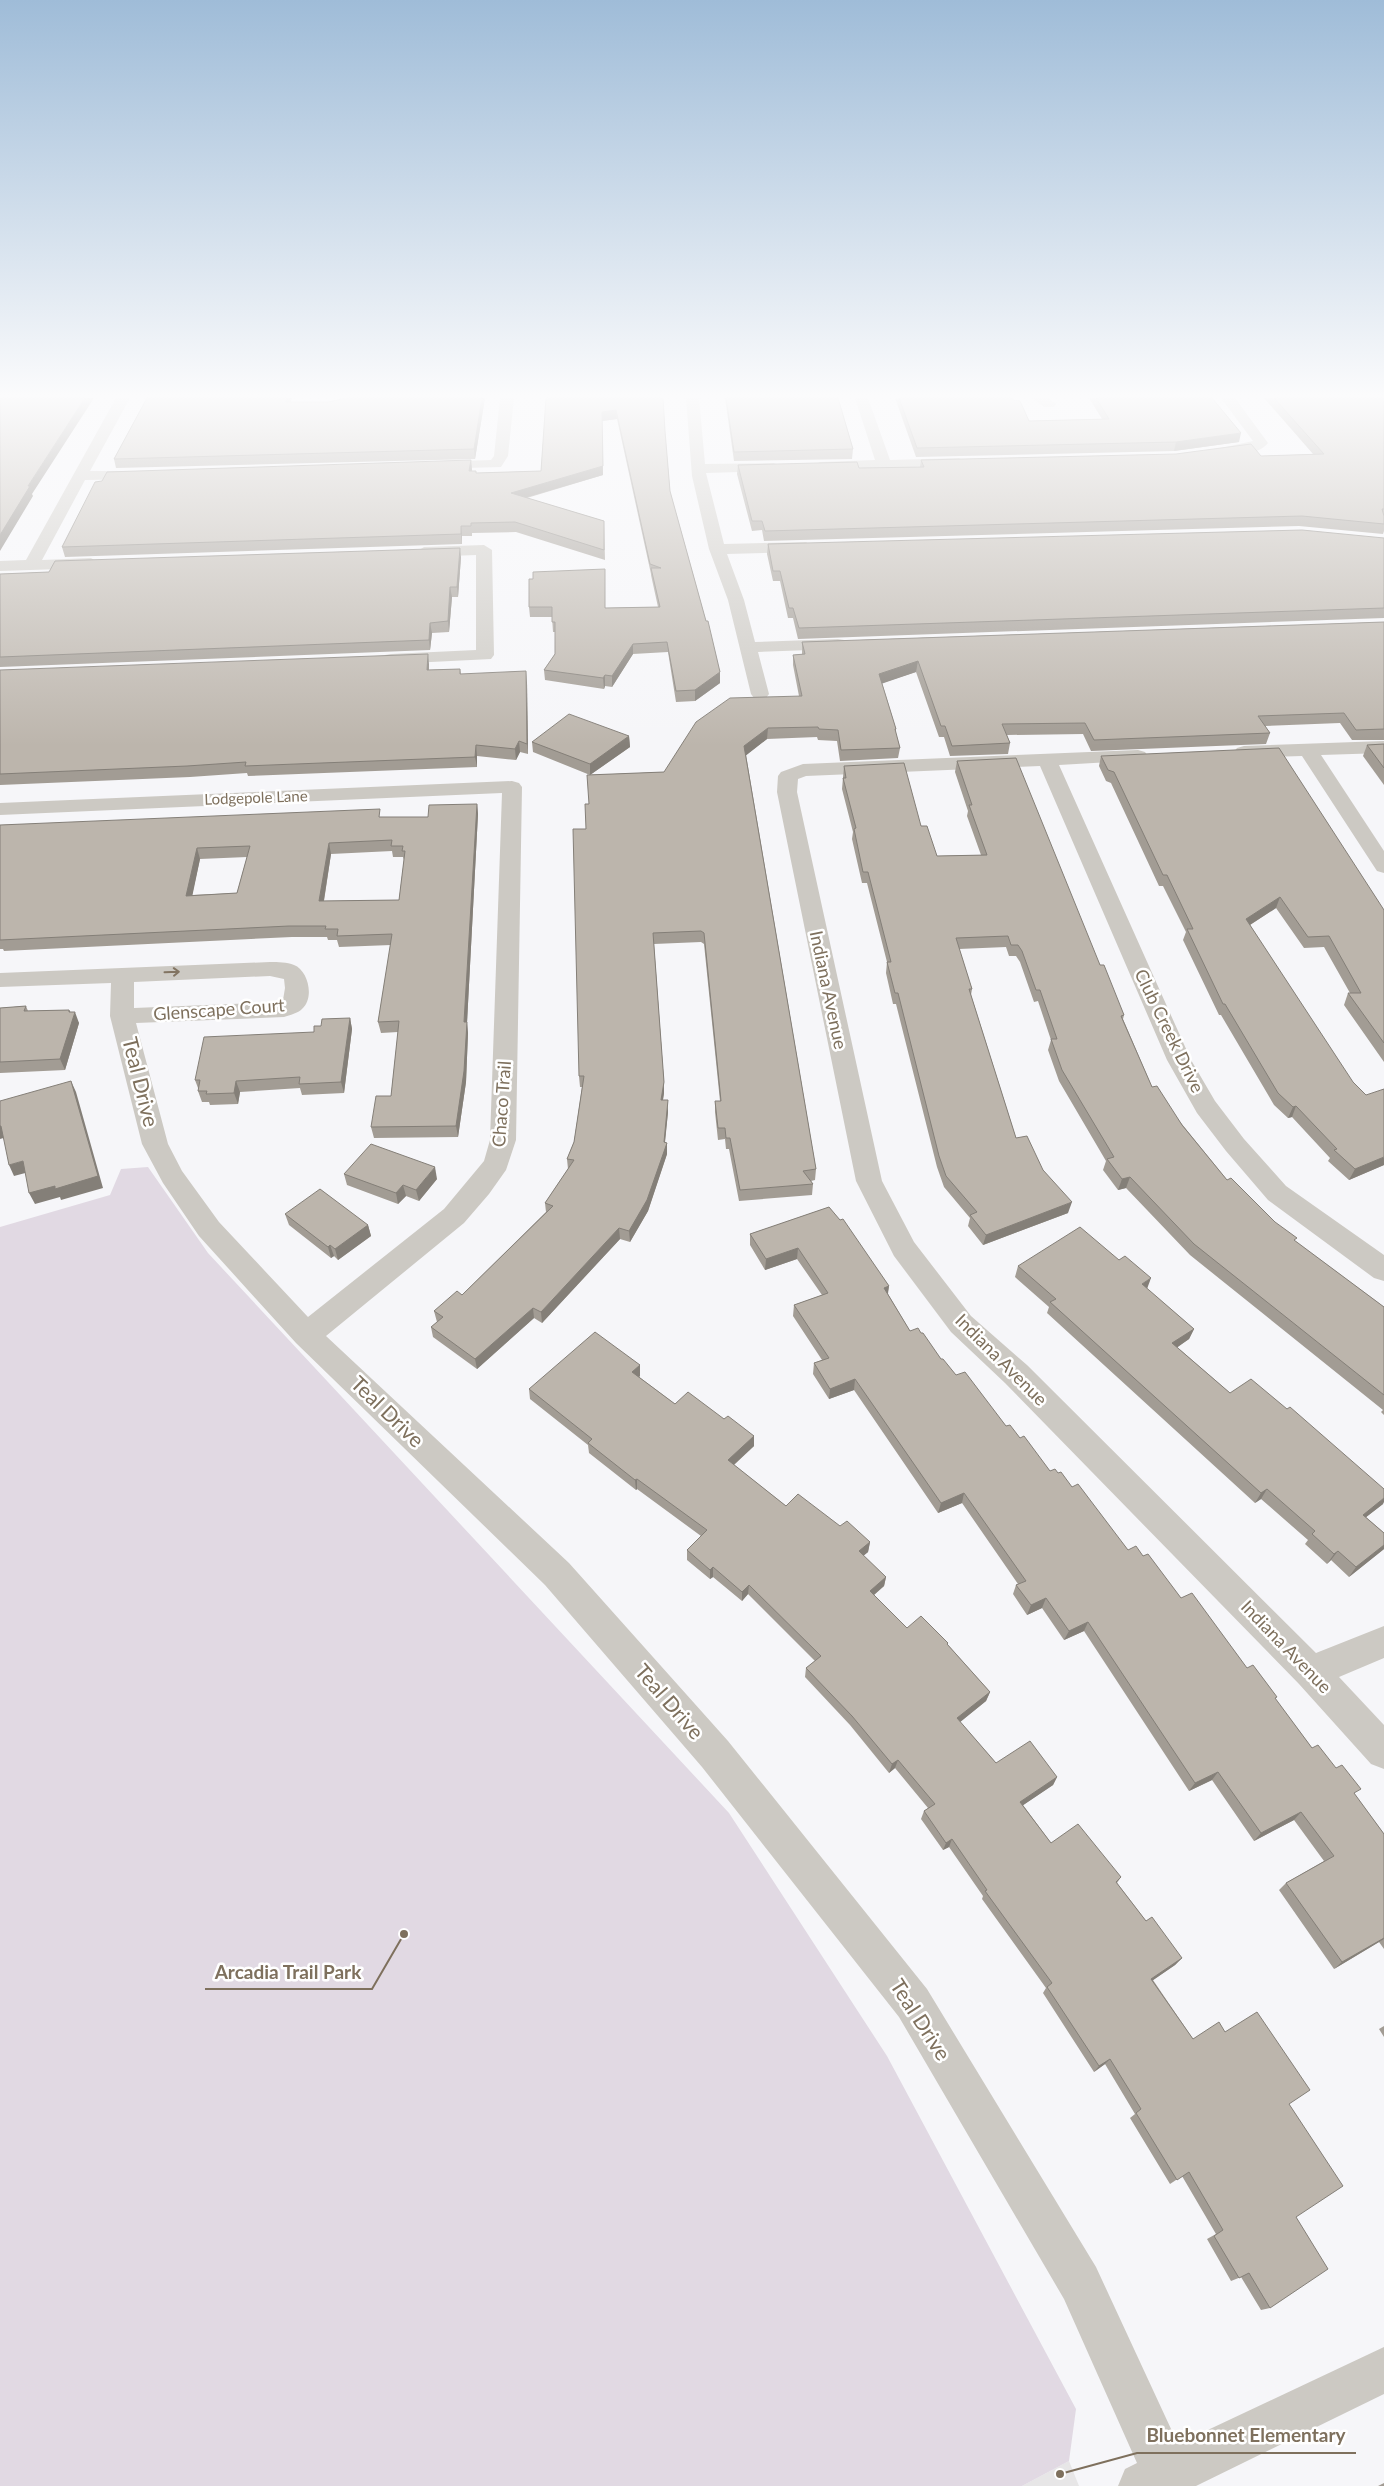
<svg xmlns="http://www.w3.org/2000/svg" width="1384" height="2486" font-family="Lato,sans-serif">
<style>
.built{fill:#e7e6e7}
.green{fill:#e1d9e3}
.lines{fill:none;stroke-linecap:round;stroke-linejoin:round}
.street{fill:#ccc9c3;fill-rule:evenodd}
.wall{fill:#a29c94;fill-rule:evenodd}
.shaded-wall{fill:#847f78}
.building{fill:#bcb5ac;stroke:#847f78;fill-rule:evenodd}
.oneway{stroke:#827462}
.labels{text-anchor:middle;stroke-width:5;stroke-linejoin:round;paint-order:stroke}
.far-street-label{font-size:15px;fill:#7e705d;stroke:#fff}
.street-label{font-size:18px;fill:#7e705d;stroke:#fff}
.near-street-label{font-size:21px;fill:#7e705d;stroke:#fff}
.leader{fill:none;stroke:#7e705d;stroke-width:2}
.callout-dot{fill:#7e705d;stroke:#fff;stroke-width:2}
.callout-label{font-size:19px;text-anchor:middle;font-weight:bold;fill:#7e705d;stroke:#fff;stroke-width:5;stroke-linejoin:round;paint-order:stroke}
</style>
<rect width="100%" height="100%" fill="#f6f6f9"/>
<path class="built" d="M1069 2461 1079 2486H1022Z"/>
<path class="green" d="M148 1167 208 1253 729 1813 887 2056 1076 2409 1069 2461 1022 2486H0V1227L110 1195 121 1169Z"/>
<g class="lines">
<g class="street">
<path d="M116 398H130L90 471H143L150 475 143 479 85 480 42 560 91 558 99 563 91 568 0 571V561L26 560Z"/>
<path d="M500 398H514L508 456 501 467 428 469 426 466 428 463 433 462 491 460 494 456Z"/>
<path d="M686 398H699L705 464 774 463 781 467 774 471 706 473 724 544 806 542 814 547 806 552 727 554 744 600 755 642 838 639 844 640 847 644 844 648 838 649 758 652 769 694 766 698H754L751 694 728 600 709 549 692 476Z"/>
<path d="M855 398H868L890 460 959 458 966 462 959 466 815 469 813 466 820 462 875 460Z"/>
<path d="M1032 398H1048L1056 404 1054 407H1044Z"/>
<path d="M1221 398H1235L1268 443C1258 456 1232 455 1217 457L1212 456 1210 453 1212 450 1253 441Z"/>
<path d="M484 545 492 550 494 655 491 659 391 664 385 663 382 659 385 655 391 654 476 650V555L424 557 416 552 424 547Z"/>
<path d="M1384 741V753L1321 755 1384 851V873L1377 871 1302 756 1244 758 1237 756 1234 752 1237 748 1244 746Z"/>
<path d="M1138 750 1145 752 1148 756 1145 760 1059 765 1191 1060 1215 1101 1244 1139 1286 1186 1384 1255V1281L1374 1278 1268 1200 1226 1151 1197 1113 1167 1060 1040 766 806 776 798 779 797 792 882 1181 914 1242 971 1316 1027 1365 1316 1653 1384 1626V1658L1339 1677 1384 1725V1769L1371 1764 1299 1684 1005 1383 951 1332 894 1256 856 1181 777 792 778 776 781 772 803 764Z"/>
<path d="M512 781 519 783 522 787 516 1140 506 1170 489 1194 464 1223 326 1336 569 1563 728 1741 927 1989 1096 2267 1178 2444 1384 2347V2394L1196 2486H1118L1125 2469 1137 2463 1064 2299 899 2017 702 1767 545 1585 296 1343 199 1236 163 1183 142 1144 110 1016 111 983 0 987V973L270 962C278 962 287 962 294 965 308 970 315 998 302 1009 298 1013 290 1015 284 1017L136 1023 168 1144 182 1171 219 1222 308 1317 444 1209 484 1161 490 1140 502 793 0 815V803ZM270 976 284 979 285 988 283 1000 280 1002 134 1008V982Z"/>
</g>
</g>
<g class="wall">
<path d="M147 398H292L290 402H329L485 398 475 459 116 468 114 459Z"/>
<path d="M546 398H663L665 431 670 491 720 672V683L695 701 676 702 668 652 633 654 612 687 605 686 604 689 545 680 544 670 555 654V632H553L552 617H530L529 607V579L606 608 658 607 651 575V574L617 419 602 421 603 475 527 498 604 521 605 560 516 532 472 533V536H462V544L65 557 62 547 471 460 472 471 477 473 541 471Z"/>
<path d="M725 398H838L853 449 852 459 734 461Z"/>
<path d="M895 398H1012L1029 421 1102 419 1089 398H1212L1239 442 1174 451 916 457Z"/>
<path d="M1264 398H1384V531L1383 534 1299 526 764 541 762 530 752 531 737 474 738 465 859 468 920 467 921 460 1261 456 1313 454Z"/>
<path d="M1384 538V618L798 639 793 618H788L780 581H773L767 554 768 544Z"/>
<path d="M461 557 458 597H452L449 632 432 633 430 650 0 667V574Z"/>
<path d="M1384 622V740H1352L1340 723 1265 726 1270 733 1266 744 1091 751 1083 734 1007 735 1010 743 1008 754 950 756 944 737H939L916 672 882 683 896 729V734L900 748 898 758 840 761 837 741 818 740 817 737 767 739 746 755 816 1169 815 1180 811 1181 813 1184 812 1195 739 1201 729 1149H726L725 1139 718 1140 715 1112V1101H720L704 944 701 942 654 944 664 1082V1093L663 1100 668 1112 665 1143H667V1154L648 1211 630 1242 620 1239 542 1323 534 1318 477 1369 433 1337 431 1327 437 1322 434 1311 462 1295 546 1212 545 1203 568 1169 567 1159 574 1142 582 1087H580L579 1076 586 829 589 804 590 775 533 752 532 742 629 736 630 747 590 775 664 772 799 696 793 665V655L802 654V642Z"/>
<path d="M429 664V670L460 669 461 674 527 682 528 754 520 752 516 760 477 756V767L248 776 247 773 190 777 0 785V670Z"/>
<path d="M1384 744V785L1363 756 1367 745Z"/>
<path d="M1101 756 1384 910V1062L1344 1005 1348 993H1350L1324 947 1304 948 1276 908 1250 925 1384 1165 1349 1180 1328 1161 1330 1158 1292 1117 1288 1118 1274 1105 1221 1015H1219L1183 940 1186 932 1163 886H1159L1111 783 1106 781 1099 766Z"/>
<path d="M957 761 1100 965 1124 1015 1123 1019 1152 1087 1227 1180 1295 1241 1384 1307V1415L1381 1412 1383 1410 1190 1255 1126 1188 1118 1190 1103 1170 1106 1161 1059 1081 1048 1050 1051 1040 1038 1001 1034 1002 1020 962 1016 956H1009L1006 947 959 949 972 989 971 995 1016 1138 1043 1170 1068 1213 983 1245 968 1226 970 1218 944 1187 937 1167 896 1004H893L886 973 887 962 867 883H862L852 839 853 832 842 789 844 766 921 826 937 856 981 855 967 816 968 811 955 772Z"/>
<path d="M477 804 478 814 467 1023 468 1033 466 1082 458 1137 374 1138 371 1127 391 1096 398 1032 381 1033 378 1022 391 945 339 947 337 940H328L327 937H292L4 951 3 949H0V825L382 817H428ZM392 851 393 857H403L404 860 399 900 324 901 331 854ZM247 857 237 893 192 895 200 859Z"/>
<path d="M26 1006 28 1011 69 1010 79 1023 65 1070 0 1073V1008Z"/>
<path d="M350 1018 352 1029 344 1093 302 1095 300 1088 240 1092 238 1104 210 1105 209 1102H202L198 1091V1088L195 1080 314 1032 321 1026Z"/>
<path d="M344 1174 437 1179 419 1201 406 1196 398 1204 347 1185Z"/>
<path d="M829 1207 889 1286 888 1294 910 1331 921 1333 941 1359 956 1375 1006 1426 1020 1438 1050 1471 1058 1473 1072 1487 1128 1550 1143 1556 1181 1598 1275 1699 1312 1748 1355 1795 1384 1834V1949L1379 1942 1334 1969 1279 1890 1286 1883 1324 1861 1294 1820 1254 1841 1212 1780 1189 1791 1084 1631 1064 1640 1042 1608 1027 1615 1013 1594 1016 1585 1018 1584 962 1503 938 1513 854 1390 829 1399 813 1374 814 1363 822 1360 793 1316 794 1305 822 1295 797 1259 765 1270 750 1245V1234Z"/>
<path d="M285 1214 368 1225 371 1236 338 1260 334 1256 331 1258 289 1225Z"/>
<path d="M1018 1266 1147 1289 1194 1329 1189 1339 1177 1347 1230 1393 1383 1504 1366 1517 1384 1533V1549L1349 1577 1331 1560 1327 1564 1305 1544 1308 1540 1261 1499 1255 1503 1047 1313 1049 1307 1015 1277Z"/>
<path d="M640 1365V1376L639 1377 675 1404 724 1419 754 1436V1446L734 1465 786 1506 840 1526 870 1542 868 1552 863 1556 886 1577 884 1586 874 1595 907 1628 948 1645 990 1692 986 1701 960 1722 996 1763 1057 1777 1053 1785 1023 1805 1051 1843 1121 1877 1117 1883 1146 1921 1182 1958 1175 1965 1153 1980 1193 2039 1225 2032 1289 2104 1296 2217 1270 2308 1261 2310 1241 2277 1231 2281 1207 2239 1216 2234 1182 2176 1170 2184 1130 2118 1135 2114 1105 2064 1094 2072 1043 1993 1046 1988 982 1899 983 1896 949 1847 943 1850 921 1819 924 1811 928 1808 895 1768 889 1773 850 1725 805 1677 806 1668 815 1661 748 1594 742 1601 713 1577 710 1579 687 1560V1550L701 1536 637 1489 636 1490 589 1453 588 1445 530 1399 529 1389Z"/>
<path d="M1384 2026V2037L1379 2029Z"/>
<path d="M1384 2483V2486H1378Z"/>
</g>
<g class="shaded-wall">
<path d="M85 398H94L32 494 33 496 0 551V535L28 486Z"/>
<path d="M287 398H292L288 411 286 402Z"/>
<path d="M482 398H485L475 459 474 449Z"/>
<path d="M616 410 617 419 602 421 603 475 511 502V493L603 466 602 412Z"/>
<path d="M1241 433 1239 442 1174 451 1176 442Z"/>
<path d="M471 460 472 470 470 480 469 471Z"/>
<path d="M461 526 462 536V544L461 534Z"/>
<path d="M460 548 461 557 458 597 457 587Z"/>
<path d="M450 587 452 597 449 632 448 621Z"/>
<path d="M430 623 432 633 430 650 429 640Z"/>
<path d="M633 644V654L612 687V676Z"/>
<path d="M428 654 429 664 428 681 427 670Z"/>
<path d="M918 661 916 672 878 685 879 674Z"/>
<path d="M526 671 527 682 528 754 527 744Z"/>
<path d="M720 672V683L695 701V690Z"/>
<path d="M605 675V686L604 689 603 678Z"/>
<path d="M768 728 767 739 744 757V746Z"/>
<path d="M629 736 630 747 590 775V764Z"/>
<path d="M519 741 520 752 516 760 515 749Z"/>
<path d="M476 745 477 756V767L475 757Z"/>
<path d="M477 804 478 814 467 1023 468 1033 466 1082 458 1137 456 1126 464 1022Z"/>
<path d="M329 843 331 854 322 912 319 901Z"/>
<path d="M197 848 200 859 190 907 186 896Z"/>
<path d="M1280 897 1276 908 1242 930 1246 919Z"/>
<path d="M69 1010 73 1018 75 1012 79 1023 65 1070 60 1059Z"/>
<path d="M350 1018 352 1029 344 1093 341 1082Z"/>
<path d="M71 1081 76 1092 103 1188 61 1200 60 1197 35 1204 29 1193Z"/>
<path d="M236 1081 240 1092 238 1104 234 1093Z"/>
<path d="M664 1082V1093L661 1111V1100Z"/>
<path d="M668 1100V1112L664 1150 667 1143V1154L648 1211 630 1242 629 1231 664 1142Z"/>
<path d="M1296 1106 1292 1117 1288 1118 1293 1107Z"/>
<path d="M0 1126H1L7 1137 0 1139Z"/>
<path d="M1384 1157V1165L1349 1180 1355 1169Z"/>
<path d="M23 1161 29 1172 14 1176 9 1165Z"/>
<path d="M435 1167 437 1179 419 1201 416 1190Z"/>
<path d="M1130 1177 1126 1188 1118 1190 1122 1179Z"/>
<path d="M403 1185 406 1196 398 1204 396 1193Z"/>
<path d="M1072 1202 1068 1213 983 1245 986 1235Z"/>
<path d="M368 1225 371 1236 338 1260 335 1249Z"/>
<path d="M619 1228 620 1239 542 1323 541 1312Z"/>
<path d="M330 1245 334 1256 331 1258 328 1247Z"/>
<path d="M798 1248 797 1259 765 1270 766 1259Z"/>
<path d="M1151 1278 1147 1289 1142 1284Z"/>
<path d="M889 1286 887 1297 884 1288Z"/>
<path d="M533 1308 534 1318 477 1369 475 1359Z"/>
<path d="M1194 1329 1189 1339 1168 1354 1172 1343Z"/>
<path d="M640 1365V1376L633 1383 632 1372Z"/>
<path d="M855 1379 854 1390 829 1399 830 1389Z"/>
<path d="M754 1436V1446L728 1470V1460Z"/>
<path d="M637 1479V1489L636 1490 635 1480Z"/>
<path d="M1267 1489 1261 1499 1255 1503 1261 1493Z"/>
<path d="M964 1493 962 1503 938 1513 941 1503Z"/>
<path d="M1384 1498V1502L1383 1504 1356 1525 1363 1515Z"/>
<path d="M870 1542 868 1552 857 1561 859 1551Z"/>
<path d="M1384 1545V1549L1349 1577 1356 1567Z"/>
<path d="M1338 1551 1331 1560 1327 1564 1334 1554Z"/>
<path d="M713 1567V1577L710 1579V1570Z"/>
<path d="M886 1577 884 1586 868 1600 870 1591Z"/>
<path d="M749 1585 748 1594 742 1601V1592Z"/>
<path d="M1046 1598 1042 1608 1027 1615 1031 1605Z"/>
<path d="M1088 1622 1084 1631 1064 1640 1069 1631Z"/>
<path d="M990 1692 986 1701 954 1727 957 1718Z"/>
<path d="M898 1760 895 1768 889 1773 892 1764Z"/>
<path d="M1218 1772 1212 1780 1189 1791 1195 1783Z"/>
<path d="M1057 1777 1053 1785 1016 1810 1020 1802Z"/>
<path d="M1301 1812 1294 1820 1254 1841 1261 1833Z"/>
<path d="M952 1839 949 1847 943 1850 946 1843Z"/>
<path d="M1384 1938V1939L1334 1969 1342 1962Z"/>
<path d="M1182 1958 1175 1965 1146 1985 1151 1979Z"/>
<path d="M1110 2059 1105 2064 1094 2072 1099 2066Z"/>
</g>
<g class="building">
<path d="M0 398H85L28 486H30L0 535Z"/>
<path d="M147 398H287L286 402H329L346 398H482L474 449 114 459Z"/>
<path d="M546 398H663L665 431 670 491 706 621H708L720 672 695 690 676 691 667 642 633 644 612 676 605 675 603 678 544 670 555 654V622H552V607H529V579H533V572L605 569V608L660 607 651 568H661L650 564 616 410 602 412 603 466 511 493 604 521V550L515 522 471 523V526H461V534L62 547 95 482 102 481 107 472 471 460 469 471H476V473L541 471Z"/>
<path d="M726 398H838L853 449 734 452Z"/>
<path d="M899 398H1012L1013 400 1020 401 1029 421 1109 419 1096 398H1212L1241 433 1176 442 917 448Z"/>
<path d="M1274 398H1384V509H1382L1384 516V524L1302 516 765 531 762 521H752L738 465 857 462 859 468 924 467 921 460 1176 454 1251 444 1261 456 1324 454Z"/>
<path d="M1302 530 1384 538V608L799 628 793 608H789L780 571H773L768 544Z"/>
<path d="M460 548 457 587H450L448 621 430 623 429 640 0 657V574L49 572 55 561Z"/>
<path d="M1384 622V729L1356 730 1344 713 1258 716 1270 733 1094 740 1085 723 1002 724 1010 743 952 746 945 726H941L918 661 879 674 896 729H895L900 748 841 750 838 730 819 729 818 727 768 728 744 746 816 1169 803 1171 813 1184 740 1190 730 1138H726L725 1128H718L715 1101H721L704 933 701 931 653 933 664 1082 661 1100H668L664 1142 667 1143 647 1200 629 1231 619 1228 541 1312 533 1308 475 1359 431 1327 443 1317 434 1311 457 1291 462 1295 553 1206 545 1203 574 1160 567 1159 574 1142 584 1076H579L573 829H586L585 804H589L587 775 664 772 696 722 730 698 802 696 793 655 805 654 802 642Z"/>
<path d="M428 654 427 670 460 669V674L526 671 527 744 519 741 515 749 476 745 475 757 245 766 246 762 187 766 0 774V670Z"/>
<path d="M569 714 629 736 590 764 532 742Z"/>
<path d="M1384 744V768L1367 745Z"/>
<path d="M1279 748 1384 910V1043L1348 993H1361L1329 936 1308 937 1280 897 1246 919 1353 1082 1366 1095 1384 1089V1157L1355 1169 1334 1150 1337 1149 1296 1106 1293 1107 1278 1093 1225 1004H1223L1187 929H1193L1167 875H1163L1114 772 1108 770 1101 756Z"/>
<path d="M1016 758 1100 965H1104L1124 1015 1121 1016 1152 1087 1157 1086 1182 1125 1227 1180 1231 1178 1275 1222 1297 1238 1294 1240 1384 1307V1395L1194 1244 1130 1177 1122 1179 1107 1159 1114 1157 1062 1070 1051 1039H1057L1040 990H1036L1022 951 1018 945H1011L1008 936 956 938 972 989H969L1016 1138 1027 1136 1043 1170 1072 1202 986 1235 970 1215 977 1212 946 1176 939 1156 898 993H895L887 962H891L868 872H863L854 829 856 828 843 778H846L844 766 904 763 921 826H927L937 856 987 855 969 805H972L957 761Z"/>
<path d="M477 804 464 1022H467L464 1071 456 1126 371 1127 376 1096H391L399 1021 378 1022 392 934 337 936 338 929H325L326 926H289L0 940V825L380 809 379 817H428L429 805ZM392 840 391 846H403L402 851H405L399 900 319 901 329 843ZM250 846 237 893 186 896 197 848Z"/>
<path d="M26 1006 24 1011 69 1010V1012H75L60 1059 0 1062V1008Z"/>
<path d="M350 1018 341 1082 299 1084 300 1077 236 1081 234 1093 206 1094 207 1091H198L200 1080H195L204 1037 314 1032V1026H321L322 1019Z"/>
<path d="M71 1081 98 1176 55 1189V1186L29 1193 23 1161 9 1165 1 1126H0V1101Z"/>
<path d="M371 1144 435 1167 416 1190 403 1185 396 1193 344 1174Z"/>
<path d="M320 1189 368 1225 335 1249 330 1245 328 1247 285 1214Z"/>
<path d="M829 1207 840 1220 843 1219 889 1286 884 1288 910 1331 918 1328 921 1333H923L941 1359H943L956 1375 965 1372 1006 1426 1010 1425 1020 1438 1024 1436 1050 1471 1055 1469 1058 1473 1061 1472 1072 1487 1078 1484 1128 1550 1136 1546 1143 1556 1148 1554 1181 1598 1192 1593 1247 1668 1253 1665 1277 1697 1275 1698 1312 1748 1318 1745 1336 1768 1342 1765 1361 1789 1354 1793 1384 1834V1938L1342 1962 1286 1883 1334 1856 1301 1812 1261 1833 1218 1772 1195 1783 1088 1622 1069 1631 1046 1598 1031 1605 1016 1585 1026 1581 964 1493 941 1503 855 1379 830 1389 814 1363 829 1358 794 1305 828 1293 798 1248 766 1259 750 1234Z"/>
<path d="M1080 1227 1119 1260 1125 1256 1151 1278 1142 1284 1194 1329 1172 1343 1230 1393 1251 1379 1287 1409 1290 1407 1384 1489V1498L1363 1515 1384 1533V1545L1356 1567 1338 1551 1334 1554 1312 1534 1315 1531 1267 1489 1261 1493 1050 1302 1056 1299 1018 1266Z"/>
<path d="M595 1332 640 1365 632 1372 675 1404 688 1392 724 1419 728 1416 754 1436 728 1460 786 1506 798 1494 840 1526 847 1521 870 1542 859 1551 886 1577 870 1591 907 1628 921 1616 948 1643 947 1644 990 1692 957 1718 996 1763 1030 1741 1057 1777 1020 1802 1051 1843 1078 1824 1121 1877 1116 1882 1146 1921 1152 1917 1182 1958 1151 1979 1193 2039 1219 2022 1225 2032 1257 2012 1310 2090 1289 2104 1343 2186 1296 2217 1328 2269 1270 2308 1249 2273 1239 2278 1214 2236 1223 2230 1189 2172 1177 2180 1136 2113 1141 2109 1110 2059 1099 2066 1047 1987 1052 1983 985 1891 987 1890 952 1839 946 1843 924 1811 935 1804 898 1760 892 1764 852 1716 806 1668 821 1656 749 1585 742 1592 713 1567 710 1570 687 1550 707 1530 637 1479 635 1480 588 1443 592 1439 529 1389Z"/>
</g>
<defs><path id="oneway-shaft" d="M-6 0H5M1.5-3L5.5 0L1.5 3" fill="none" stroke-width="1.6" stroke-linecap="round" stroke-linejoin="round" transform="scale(1.25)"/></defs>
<use class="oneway" href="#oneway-shaft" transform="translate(172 972) rotate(-2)"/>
<linearGradient id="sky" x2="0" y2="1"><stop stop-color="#9fbcd8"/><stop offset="0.53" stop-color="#fbfbfc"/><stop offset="1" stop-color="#fbfbfc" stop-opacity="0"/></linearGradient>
<rect width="1384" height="746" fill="url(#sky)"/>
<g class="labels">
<g class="far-street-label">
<text transform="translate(256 798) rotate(-2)" y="5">Lodgepole Lane</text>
</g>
<g class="street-label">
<text transform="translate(828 990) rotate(78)" y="6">Indiana Avenue</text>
<text transform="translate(219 1010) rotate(-4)" y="6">Glenscape Court</text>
<text transform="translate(1169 1031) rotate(64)" y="6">Club Creek Drive</text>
<text transform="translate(502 1104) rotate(-86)" y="6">Chaco Trail</text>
<text transform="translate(1001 1360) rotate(45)" y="6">Indiana Avenue</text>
<text transform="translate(1286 1647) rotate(46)" y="6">Indiana Avenue</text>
</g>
<g class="near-street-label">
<text transform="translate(140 1082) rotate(76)" y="7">Teal Drive</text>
<text transform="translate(387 1412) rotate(44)" y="7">Teal Drive</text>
<text transform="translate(669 1702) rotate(49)" y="7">Teal Drive</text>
<text transform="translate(920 2020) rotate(57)" y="7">Teal Drive</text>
</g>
</g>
<path class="leader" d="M404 1934L372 1989H205M1060 2474L1137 2453H1356"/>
<g class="callout-dot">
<circle cx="404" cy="1934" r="5"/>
<circle cx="1060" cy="2474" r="5"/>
</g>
<g class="callout-label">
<text x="288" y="1979">Arcadia Trail Park</text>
<text x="1246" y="2442">Bluebonnet Elementary</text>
</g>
</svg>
